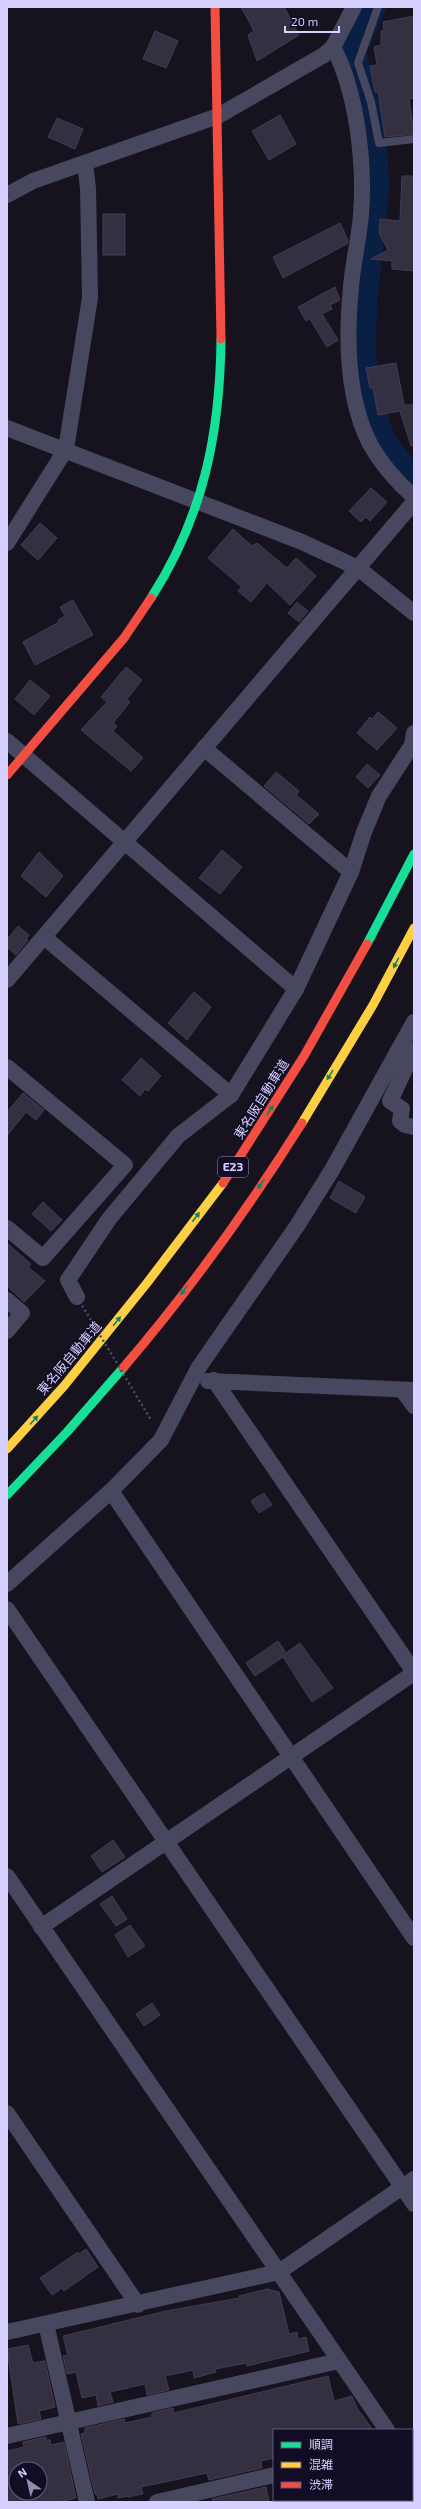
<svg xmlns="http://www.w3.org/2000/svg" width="421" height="2509" font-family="'Exo 2','Noto Sans JP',sans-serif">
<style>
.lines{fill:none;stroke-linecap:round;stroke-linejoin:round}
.river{stroke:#0a1f44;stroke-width:32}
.building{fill:#343042;stroke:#423c54;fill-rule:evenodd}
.lane{stroke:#484760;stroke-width:8}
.street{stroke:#484760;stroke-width:16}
.fast{stroke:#16e098;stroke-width:9}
.slow{stroke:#ffcf43;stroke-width:9}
.jam{stroke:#f24e42;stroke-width:9}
.path-bridge{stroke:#43505f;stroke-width:2.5;stroke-dasharray:2 3;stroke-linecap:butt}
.oneway{fill:#148164}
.labels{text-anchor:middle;stroke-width:3;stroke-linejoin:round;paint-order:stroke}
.shield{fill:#120d25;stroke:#9c96be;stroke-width:1}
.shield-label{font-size:12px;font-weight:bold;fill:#d7d1ff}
.street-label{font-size:13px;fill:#d7d1ff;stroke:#120d25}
</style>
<rect width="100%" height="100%" fill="#16131f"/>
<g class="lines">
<path class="river" d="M370 7 350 51 369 129 372 159 373 191 361 302 360 354 367 405 379 440 398 466 414 481"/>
</g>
<g class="building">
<path d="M241 7H284L299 35 257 61 248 35 254 31Z"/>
<path d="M414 16V98L409 99 414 134 385 137 378 92H375L370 66 377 65 374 47 381 45V31L384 30 383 22Z"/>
<path d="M155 31 178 41 166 68 143 59Z"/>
<path d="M280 115 296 144 269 160 252 131Z"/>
<path d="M57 118 83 129 75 149 48 137Z"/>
<path d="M402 176H414V271L392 269V261L371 259 388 250 379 233 380 219 400 221Z"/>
<rect x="103" y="214" width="22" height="41"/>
<path d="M340 223 348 240 347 244 283 278 273 257Z"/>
<path d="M335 287 340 300 330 305 332 309 322 314 338 340 327 347 310 319 306 321 298 307Z"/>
<path d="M396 363 404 405H414V445L411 446 400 411 378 415 373 388H370L366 368Z"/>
<path d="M371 488 387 502 370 521 366 517 361 522 349 511Z"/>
<path d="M40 523 57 538 38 560 21 545Z"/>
<path d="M233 529 252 546 257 543 287 568 296 558 316 576 290 605 267 583 251 602 238 591 242 587 208 558Z"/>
<path d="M73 600 93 635 35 665 23 642 59 622 58 620 65 616 60 607Z"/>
<path d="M297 602 308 611 299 622 288 613Z"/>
<path d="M126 667 142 680 127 699 130 702 113 723 117 726 113 731 143 758 131 771 81 730 107 702 101 697Z"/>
<path d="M30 680 50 696 34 715 15 699Z"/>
<path d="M378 712 397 728 377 750 357 733 370 717 372 719Z"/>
<path d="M367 764 380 775 368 788 356 777Z"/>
<path d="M276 772 299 791 296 795 319 814 309 824 264 786Z"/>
<path d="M222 850 242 867 220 894 199 878Z"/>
<path d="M39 852 63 876 46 897 21 876Z"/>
<path d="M18 926 29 935 26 939 28 940 16 955 7 947V940Z"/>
<path d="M194 992 211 1007 187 1040 168 1023Z"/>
<path d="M141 1058 161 1076 148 1091 145 1089 140 1096 122 1080Z"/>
<path d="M23 1093 44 1110 36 1120 26 1112 7 1136V1112Z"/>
<path d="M339 1181 365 1197 356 1213 330 1198Z"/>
<path d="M43 1202 62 1220 51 1231 32 1214Z"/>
<path d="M7 1243 31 1264 28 1267 45 1281 24 1302 7 1286Z"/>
<path d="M264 1493 272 1505 259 1513 251 1501Z"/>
<path d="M278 1641 286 1653 300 1643 333 1688 312 1702 283 1657 255 1676 246 1663Z"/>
<path d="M113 1840 125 1857 102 1872 91 1856Z"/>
<path d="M112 1896 127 1919 116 1926 100 1904Z"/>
<path d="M130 1925 145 1946 128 1957 115 1935Z"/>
<path d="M152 2003 160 2015 144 2026 136 2014Z"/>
<path d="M86 2249 98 2267 64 2291 62 2288 52 2295 40 2278 78 2252 79 2254Z"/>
<path d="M267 2289 279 2292 289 2334 297 2332 298 2339 306 2337 309 2351 247 2366V2363L215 2369 216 2372 194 2378 193 2370 165 2376 169 2390 147 2395 145 2384 110 2392 113 2402 98 2406 96 2395 82 2398 76 2372 67 2374 63 2356 68 2355 63 2336 166 2311 239 2298V2296Z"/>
<path d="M28 2345 33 2363 45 2361 55 2407 39 2411 41 2419 18 2424 7 2349Z"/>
<path d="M328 2376 334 2401 352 2396 357 2408 373 2430H274V2458L261 2461 262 2468 209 2480 207 2473 141 2487 143 2494 128 2497V2496L118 2498V2494L98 2499 97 2494H95L81 2434 85 2433V2428L124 2419 125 2423 152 2417V2413L173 2408 174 2413Z"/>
<path d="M46 2437V2440H50L51 2445 64 2442 76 2498 61 2502H7V2451L24 2447 23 2442ZM16 2469H40V2493H16Z"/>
<path d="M266 2487 269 2502H213L212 2499Z"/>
</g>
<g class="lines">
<path class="lane" d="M378 7 358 63 371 102 379 143 414 139"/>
<g class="street">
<path d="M333 47C357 92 365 163 361 215 359 239 353 262 351 287 346 337 346 397 370 444 381 464 397 482 414 497"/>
<path d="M7 195 33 181 218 116 324 55 333 47 354 7"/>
<path d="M7 428 302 542 358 568 414 613"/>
<path d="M7 543 66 449 90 298 88 188 85 163"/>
<path d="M7 741 296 989"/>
<path d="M204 748 351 872"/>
<path d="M44 937 231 1095"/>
<path d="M7 980 414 502"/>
<path d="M414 1050 390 1101 402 1109 400 1121 405 1125 414 1127"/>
<path d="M7 1067 125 1165 43 1258 7 1228"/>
<path d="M77 1297 68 1280 109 1219 178 1136 231 1095 296 989 351 872 364 832 379 796 412 745 414 733"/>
<path d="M7 1300 22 1313 7 1331"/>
<path d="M214 1380 414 1672"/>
<path d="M208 1381 414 1390"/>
<path d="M403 1391 414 1406"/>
<path d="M111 1491 414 1938"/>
<path d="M7 1584 111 1491 161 1440 199 1367 297 1226 332 1170 414 1022"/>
<path d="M7 1609 414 2204"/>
<path d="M7 1876 387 2430"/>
<path d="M41 1927 414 1673"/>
<path d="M7 2113 138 2305"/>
<path d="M46 2324 87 2502"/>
<path d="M7 2332 279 2272 414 2179"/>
<path d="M7 2436 339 2361"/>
<path d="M412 2450H414"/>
<path d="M411 2500 412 2502"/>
<path d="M157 2502 274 2475"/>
</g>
<g class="fast">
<path d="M151 598C203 517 220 435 221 339"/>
<path d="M367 944 414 854"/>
<path d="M7 1495 67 1432 123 1368"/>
</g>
<g class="slow">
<path d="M302 1123 373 1005 414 928"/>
<path d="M7 1449 64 1386 147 1283 223 1183"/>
</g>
<g class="jam">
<path d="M215 7 221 339"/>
<path d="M7 775 124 638 151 598"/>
<path d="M223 1183 304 1056 367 944"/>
<path d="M123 1368C189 1291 248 1209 302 1123"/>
</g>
<path class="path-bridge" d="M77 1297 151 1420"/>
</g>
<defs><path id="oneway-solid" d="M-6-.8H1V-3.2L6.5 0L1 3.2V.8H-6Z"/></defs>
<g class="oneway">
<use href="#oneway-solid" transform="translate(396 963) rotate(117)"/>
<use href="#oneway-solid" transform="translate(330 1075) rotate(121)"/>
<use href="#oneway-solid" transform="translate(270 1110) rotate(-58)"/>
<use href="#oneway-solid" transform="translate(261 1184) rotate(125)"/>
<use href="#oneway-solid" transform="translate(196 1217) rotate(-53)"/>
<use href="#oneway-solid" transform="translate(184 1290) rotate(127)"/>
<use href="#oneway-solid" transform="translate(117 1321) rotate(-51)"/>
<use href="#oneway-solid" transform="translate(34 1420) rotate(-48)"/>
</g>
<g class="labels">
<rect class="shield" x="218" y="1157" width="30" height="20" rx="3"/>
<g class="shield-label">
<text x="233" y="1171">E23</text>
</g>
<g class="street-label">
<text transform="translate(261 1099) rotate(-58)" y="5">東名阪自動車道</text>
<text transform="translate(69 1358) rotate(-50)" y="5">東名阪自動車道</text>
</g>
</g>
<rect width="421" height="2509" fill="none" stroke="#d7d1ff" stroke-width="16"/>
<rect x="273" y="2429" width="140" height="72" fill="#120d25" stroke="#615b7c"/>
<rect x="281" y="2442" width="20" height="6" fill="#16e098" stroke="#615b7c"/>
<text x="309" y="2449" font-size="12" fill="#d7d1ff">順調</text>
<rect x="281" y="2462" width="20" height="6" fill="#ffcf43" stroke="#615b7c"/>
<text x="309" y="2469" font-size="12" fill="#d7d1ff">混雑</text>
<rect x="281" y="2482" width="20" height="6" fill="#f24e42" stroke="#615b7c"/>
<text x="309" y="2489" font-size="12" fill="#d7d1ff">渋滞</text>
<g transform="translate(28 2481) rotate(326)"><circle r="19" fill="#120d25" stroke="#615b7c"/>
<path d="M0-3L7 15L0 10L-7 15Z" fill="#938eb1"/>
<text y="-6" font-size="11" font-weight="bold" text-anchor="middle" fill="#d7d1ff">N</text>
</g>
<path d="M285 26v6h54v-6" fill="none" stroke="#d7d1ff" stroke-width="2"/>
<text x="291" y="26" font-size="12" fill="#d7d1ff" stroke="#120d25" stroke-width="3" paint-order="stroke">20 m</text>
</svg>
